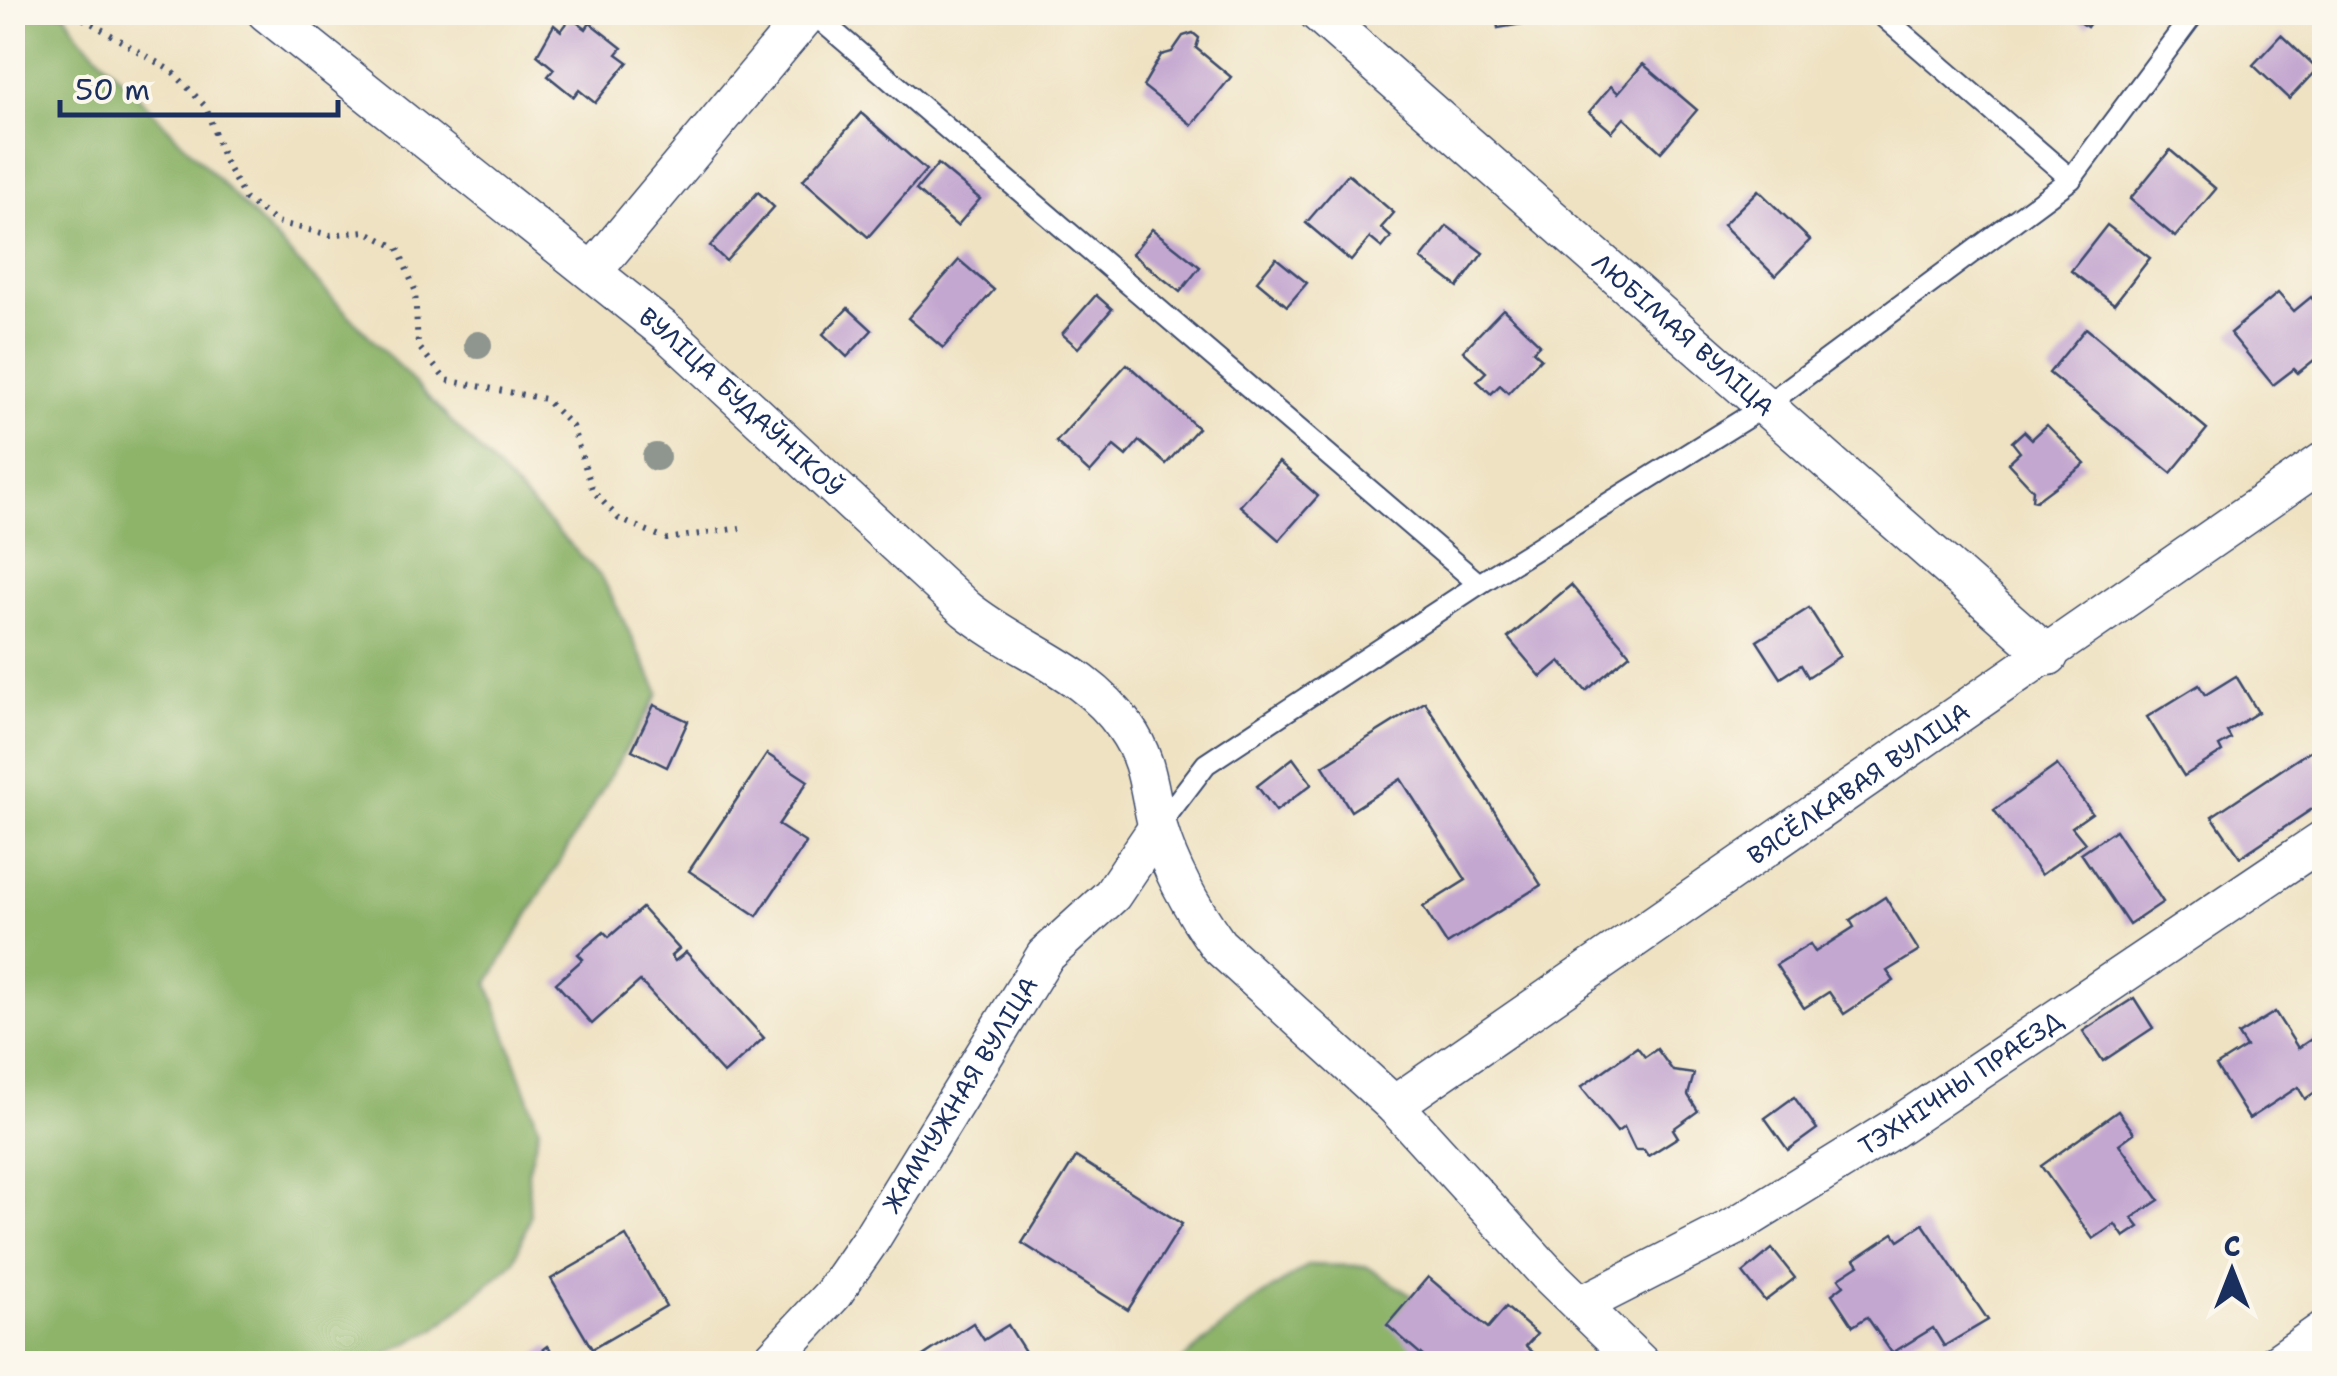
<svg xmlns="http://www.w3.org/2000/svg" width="2337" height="1376" font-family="'Shantell Sans',sans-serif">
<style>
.forest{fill:#8eb46a;stroke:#547264;stroke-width:2.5}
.building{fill:#c4a7d0}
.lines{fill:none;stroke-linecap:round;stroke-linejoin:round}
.lane-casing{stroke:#3b4a6d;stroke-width:24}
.street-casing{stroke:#3b4a6d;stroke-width:41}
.path{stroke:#3b4a6d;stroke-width:6;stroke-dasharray:2.5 8;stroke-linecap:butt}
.lane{stroke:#fff;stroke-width:20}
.street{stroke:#fff;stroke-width:38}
.tree{fill:#8f968f}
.labels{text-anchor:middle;stroke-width:8;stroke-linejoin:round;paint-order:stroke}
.street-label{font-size:25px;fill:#1b2f5e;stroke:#fbf7ec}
</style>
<rect width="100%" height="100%" fill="#fbf7ec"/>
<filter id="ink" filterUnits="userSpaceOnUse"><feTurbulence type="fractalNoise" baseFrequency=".01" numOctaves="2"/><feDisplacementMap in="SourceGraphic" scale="20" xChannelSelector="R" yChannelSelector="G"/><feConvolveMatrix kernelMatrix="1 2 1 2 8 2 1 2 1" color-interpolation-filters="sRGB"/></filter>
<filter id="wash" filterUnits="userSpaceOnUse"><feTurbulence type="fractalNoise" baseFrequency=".0048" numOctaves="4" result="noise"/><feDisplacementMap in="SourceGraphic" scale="40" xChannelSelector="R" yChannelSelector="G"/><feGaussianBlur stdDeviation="2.25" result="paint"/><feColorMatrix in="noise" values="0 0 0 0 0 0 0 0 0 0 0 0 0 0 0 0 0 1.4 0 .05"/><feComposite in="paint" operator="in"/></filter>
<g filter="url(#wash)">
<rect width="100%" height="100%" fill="#efe2c2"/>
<g class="forest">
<path d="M12 13H65L79 35 603 579 659 693 488 983 539 1128 528 1172 530 1216 514 1262 437 1328 370 1363H13Z"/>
<path d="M1309 1265 1365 1266 1519 1364H1178L1250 1304Z"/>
</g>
<g id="blocks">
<g class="building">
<path d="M1495 12H1520L1522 24 1498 28Z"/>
<path d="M2066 12H2098L2087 27Z"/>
<path d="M571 18 586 29 590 23 622 48 617 54 628 62 595 103 579 90 574 97 548 76 554 69 537 55 554 25 561 31Z"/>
<path d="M1193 33 1199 38 1196 48 1231 77 1192 125 1143 86 1161 55 1172 52 1183 36Z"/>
<path d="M2281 35 2317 69 2289 99 2253 65Z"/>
<path d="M1643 64 1697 110 1661 152 1624 118 1612 132 1589 112 1611 86 1618 93Z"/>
<path d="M861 113 926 170 868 237 803 180Z"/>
<path d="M2170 150 2216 189 2175 237 2130 199Z"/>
<path d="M938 164 980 199 957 226 916 190Z"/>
<path d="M1348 174 1394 213 1381 228 1391 237 1382 248 1370 238 1351 261 1306 223Z"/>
<path d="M1758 190 1810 240 1775 276 1723 225Z"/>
<path d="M758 192 774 207 726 261 710 246Z"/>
<path d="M2107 225 2150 258 2114 304 2071 271Z"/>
<path d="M1447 226 1483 253 1458 287 1421 259Z"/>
<path d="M1152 229 1200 267 1180 292 1132 254Z"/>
<path d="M1276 258 1307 283 1287 306 1257 281Z"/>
<path d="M959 260 994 290 943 348 908 318Z"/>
<path d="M2278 293 2294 311 2311 297 2324 313V352L2298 373 2294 369 2273 385 2230 333Z"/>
<path d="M1096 295 1112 309 1078 348 1062 334Z"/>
<path d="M848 308 872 330 847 357 823 334Z"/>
<path d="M1503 309 1540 344 1533 351 1541 358 1508 393 1500 385 1491 394 1477 381 1486 372 1463 351Z"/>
<path d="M2086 328 2207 429 2171 473 2049 373Z"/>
<path d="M1127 364 1198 428 1166 464 1139 441 1126 456 1114 446 1090 473 1056 442Z"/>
<path d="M2047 425 2085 464 2036 501 2032 500 2033 490 2008 463 2020 452 2012 442 2024 431 2032 439Z"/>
<path d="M1279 462 1318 496 1279 540 1240 506Z"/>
<path d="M1571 585 1630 654 1586 691 1560 661 1541 677 1508 638Z"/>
<path d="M1809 608 1840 656 1808 677 1801 665 1781 678 1757 641Z"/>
<path d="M2236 676 2258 712 2227 732 2231 739 2219 746 2222 752 2184 776 2147 717 2199 685 2205 695Z"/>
<path d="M1425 702 1541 885 1447 944 1423 907 1466 880 1401 779 1351 811 1323 766Z"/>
<path d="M654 705 688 721 667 767 632 750Z"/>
<path d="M2311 750 2324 770V801L2240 857 2212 816Z"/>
<path d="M767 754 808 781 778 825 806 843 757 916 689 871Z"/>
<path d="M1293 758 1312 784 1276 811 1257 786Z"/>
<path d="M2057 765 2092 813 2072 827 2085 843 2041 875 1994 810Z"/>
<path d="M2115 830 2163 902 2129 925 2081 853Z"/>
<path d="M1885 897 1919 951 1887 971 1894 981 1844 1014 1829 992 1804 1008 1776 965 1810 944 1815 952 1854 927 1850 920Z"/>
<path d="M642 908 679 949 671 956 675 961 686 952 764 1038 724 1074 640 981 592 1024 556 983 583 959 578 954 604 932 609 937Z"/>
<path d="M2134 998 2153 1028 2103 1061 2083 1031Z"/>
<path d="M2275 1012 2298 1048 2319 1034 2324 1042V1086L2305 1099 2298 1087 2249 1119 2216 1066 2246 1047 2238 1035Z"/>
<path d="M1637 1047 1645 1057 1657 1049 1673 1071 1694 1074 1688 1095 1698 1111 1673 1129 1678 1137 1648 1156 1644 1150H1635L1624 1127 1617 1132 1581 1087Z"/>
<path d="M1794 1097 1817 1129 1788 1150 1765 1118Z"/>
<path d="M2118 1111 2134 1133 2119 1144 2159 1200 2132 1218 2139 1227 2124 1237 2115 1224 2093 1239 2041 1166Z"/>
<path d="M1076 1157 1182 1224 1128 1310 1022 1243Z"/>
<path d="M1923 1224 1988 1320 1944 1346 1933 1328 1892 1353 1867 1317 1853 1326 1832 1294 1844 1285 1839 1278 1859 1265 1855 1259 1894 1233 1899 1240Z"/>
<path d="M626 1236 666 1306 592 1349 551 1279Z"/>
<path d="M1772 1249 1795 1278 1765 1301 1743 1273Z"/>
<path d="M1428 1277 1488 1328 1506 1307 1537 1334 1526 1346 1546 1364H1432L1387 1325Z"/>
<path d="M973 1323 984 1340 1008 1325 1033 1364H919L917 1360Z"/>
<path d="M548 1346 561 1364H524Z"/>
</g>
</g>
</g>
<g filter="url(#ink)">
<use href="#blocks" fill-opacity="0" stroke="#3b4a6d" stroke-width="2.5"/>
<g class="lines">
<defs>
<g id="lane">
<path d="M811 12 1479 584 1765 406 2071 179 2195 12"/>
<path d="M1878 12 2071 179"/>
<path d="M1158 827 1206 764 1479 584"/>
</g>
<g id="street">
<path id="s1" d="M266 12 668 333 966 609C1019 652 1085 669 1125 727 1150 762 1148 791 1158 828 1170 869 1193 910 1218 945L1394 1105 1547 1273 1641 1364"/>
<path id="s2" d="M1317 12 2049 656"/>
<path d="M593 271 809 12"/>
<path id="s3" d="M1394 1105 2324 461"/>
<path id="s4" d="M1581 1305 1734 1227 1891 1130 2324 839"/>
<path id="s5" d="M768 1364 833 1294 871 1239 1045 956 1112 895 1158 827"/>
<path d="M2276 1364 2324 1330"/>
</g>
</defs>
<use href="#lane" class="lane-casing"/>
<use href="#street" class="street-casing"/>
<path class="path" d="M63 12 86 20 173 72 206 107 223 158 245 199 276 222 330 235 365 231 398 248 415 290 418 346 446 380 545 399 572 426 593 491 619 519 667 539 740 528"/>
<use href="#lane" class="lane"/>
<use href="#street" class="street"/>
</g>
<g class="tree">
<circle cx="478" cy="345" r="14"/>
<circle cx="656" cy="457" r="14"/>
</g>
</g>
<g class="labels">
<g class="street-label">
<text dy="9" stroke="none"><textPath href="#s2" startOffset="488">ЛЮБІМАЯ ВУЛІЦА</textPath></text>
<text dy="9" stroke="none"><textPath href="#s1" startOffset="615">ВУЛІЦА БУДАЎНІКОЎ</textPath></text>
<text dy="9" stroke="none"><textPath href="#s3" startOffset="565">ВЯСЁЛКАВАЯ ВУЛІЦА</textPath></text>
<text dy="9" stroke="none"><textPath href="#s4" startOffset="440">ТЭХНІЧНЫ ПРАЕЗД</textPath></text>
<text dy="9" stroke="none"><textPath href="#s5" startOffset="332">ЖАМЧУЖНАЯ ВУЛІЦА</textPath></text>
</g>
</g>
<rect width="2337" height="1376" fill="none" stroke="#fbf7ec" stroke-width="50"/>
<g transform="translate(2232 1271)" stroke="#fbf7ec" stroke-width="8" paint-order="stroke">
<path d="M0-8L18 38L0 25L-18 38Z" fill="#1b2f5e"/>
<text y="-15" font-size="28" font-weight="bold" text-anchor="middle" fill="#1b2f5e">С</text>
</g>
<path d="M60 100v15h278v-15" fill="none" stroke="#1b2f5e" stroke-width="5"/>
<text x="75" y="100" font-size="30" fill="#1b2f5e" stroke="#fbf7ec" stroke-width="8" paint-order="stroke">50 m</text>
</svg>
